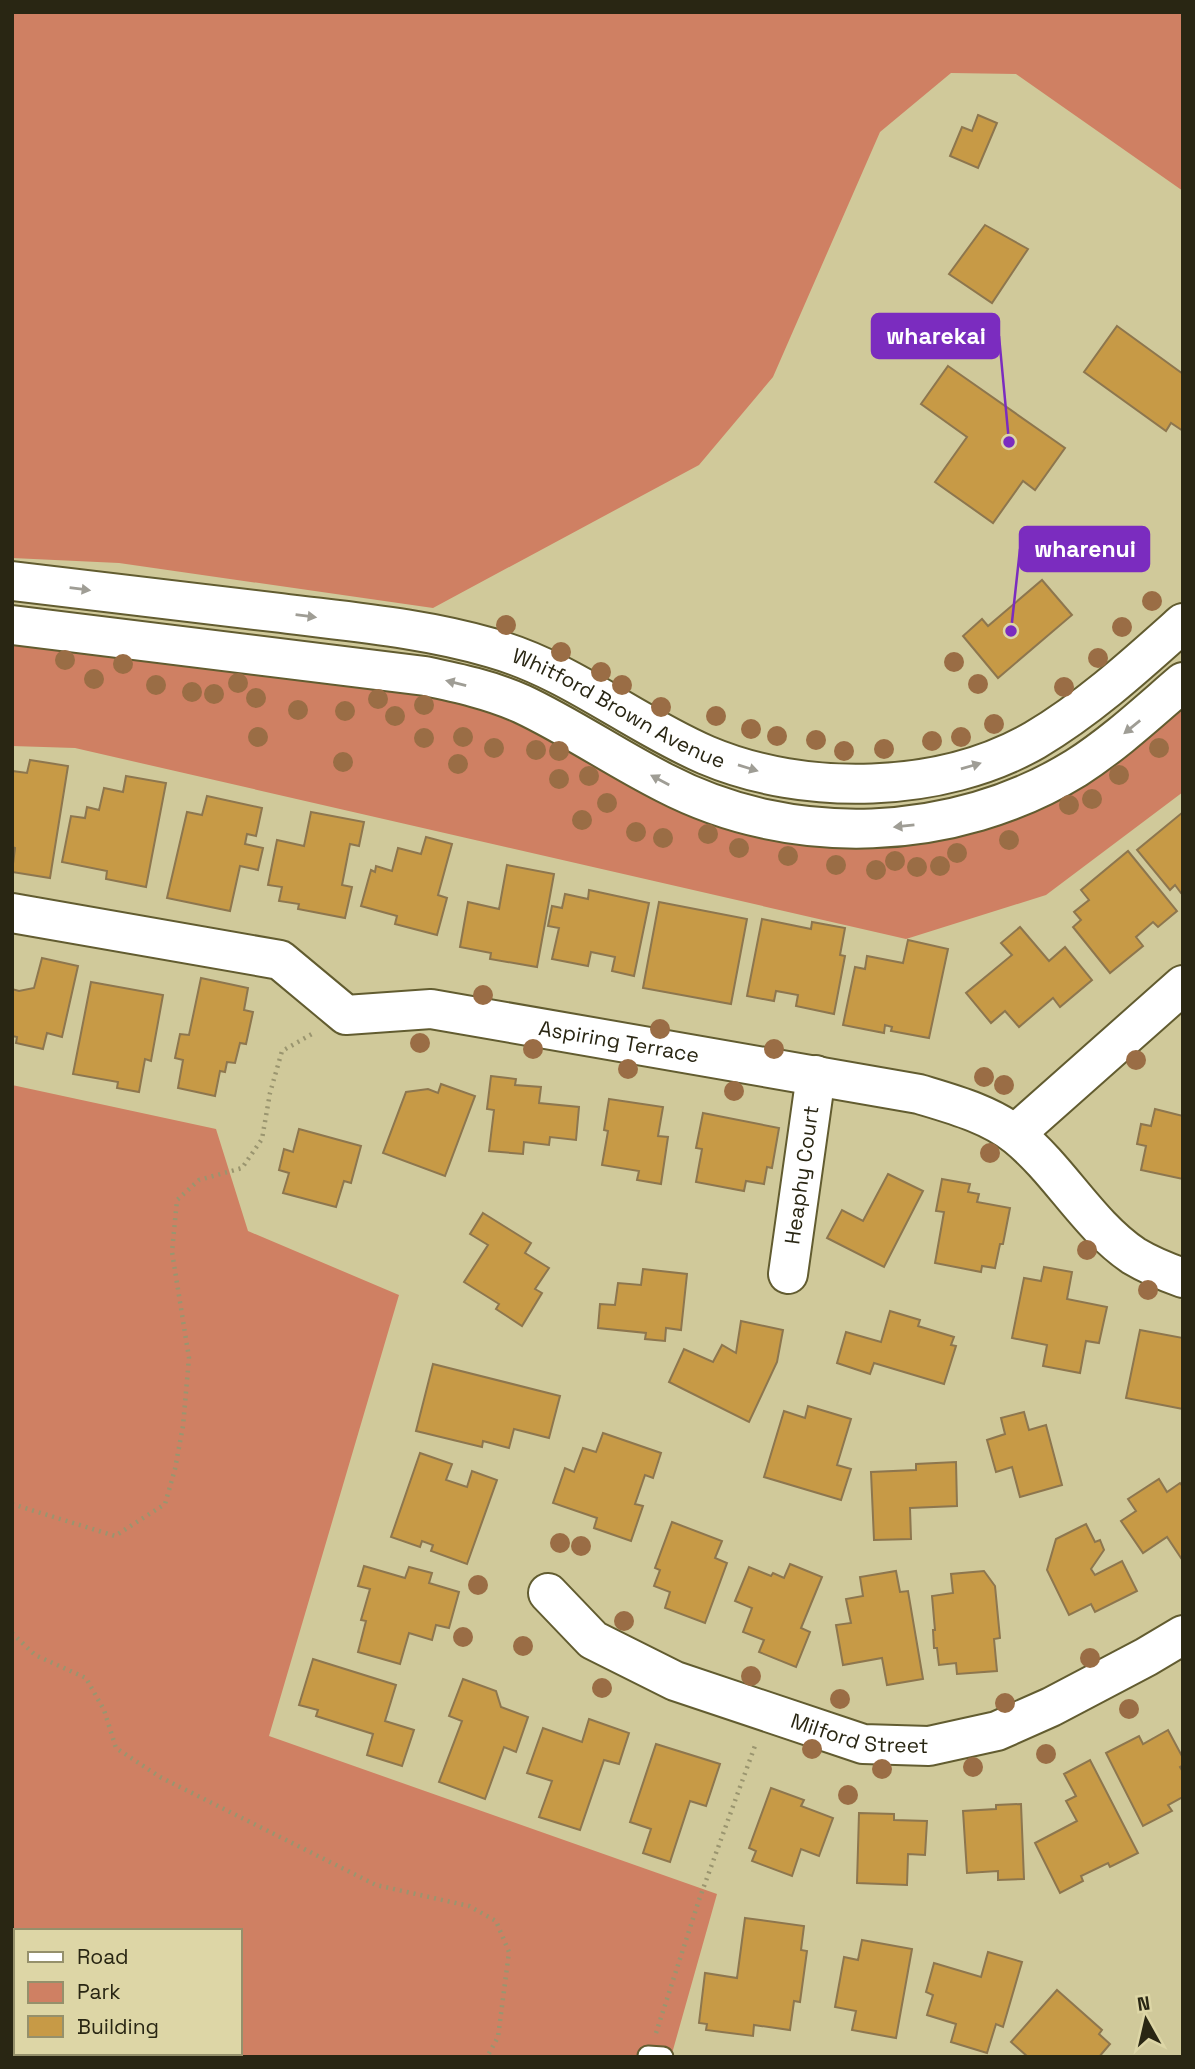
<svg xmlns="http://www.w3.org/2000/svg" width="1195" height="2069" font-family="'Space Grotesk',sans-serif">
<style>
.green{fill:#cf8063;fill-rule:evenodd}
.building{fill:#c79a46;stroke:#8d764e;stroke-width:2}
.lines{fill:none;stroke-linecap:round;stroke-linejoin:round}
.service-casing{stroke:#625c30;stroke-width:23}
.minor-casing{stroke:#625c30;stroke-width:42}
.secondary-casing{stroke:#625c30;stroke-width:42}
.path{stroke:#9a956f;stroke-width:4.5;stroke-dasharray:2 5;stroke-linecap:butt}
.service{stroke:#fff;stroke-width:19}
.minor{stroke:#fff;stroke-width:38}
.secondary{stroke:#fff;stroke-width:38}
.tree{fill:#9a6d45}
.oneway{fill:#9f9d95}
.labels{text-anchor:middle;stroke-width:5;stroke-linejoin:round;paint-order:stroke}
.street-label{font-size:21px;fill:#292613;stroke:#ddd6a6}
.leader{fill:none;stroke:#7b2cbf;stroke-width:2.5}
.callout-dot{fill:#7b2cbf;stroke:#ddd6a6;stroke-width:2.5}
.callout{fill:#7b2cbf;stroke:#7b2cbf;stroke-width:2.5}
.callout-label{font-size:23px;text-anchor:middle;font-weight:bold;fill:#fff}
</style>
<rect width="100%" height="100%" fill="#d0c99a"/>
<g class="green">
<path d="M12 12H1183V191L1016 74 951 73 880 132 773 377 699 465 433 608 119 563 12 558Z"/>
<path d="M12 640 434 693 494 708 561 737 887 842 1183 702V792L1046 895 906 939 75 748 12 746Z"/>
<path d="M12 1085 216 1129 248 1231 399 1295 269 1736 717 1894 671 2057H12ZM16 1931H240V2053H16Z"/>
</g>
<g class="building">
<path d="M978 115 997 123 978 168 950 156 962 127 972 131Z"/>
<path d="M985 225 1028 249 992 303 949 274Z"/>
<path d="M1117 326 1183 374V431L1171 423 1166 431 1084 372Z"/>
<path d="M948 366 1065 448 1035 490 1023 481 993 523 935 482 967 437 921 404Z"/>
<path d="M1042 580 1072 615 998 678 963 636 982 619 988 626Z"/>
<path d="M30 760 68 766 50 878 12 872 15 848 12 847V771L27 773Z"/>
<path d="M126 776 166 783 146 887 106 879 107 871 62 862 71 816 85 818 87 807 99 810 104 788 123 792Z"/>
<path d="M207 796 262 808 256 836 247 834 245 844 263 848 258 870 240 866 230 911 167 898 187 812 202 815Z"/>
<path d="M311 812 364 822 359 846 350 844 342 885 352 887 345 918 298 909 299 904 279 901 282 887 268 885 277 840 304 846Z"/>
<path d="M1183 812V892L1181 893 1175 885 1170 890 1137 850Z"/>
<path d="M426 837 452 844 438 895 447 898 437 935 395 924 397 916 361 906 371 870 375 872 376 866 392 871 398 848 421 854Z"/>
<path d="M1128 851 1177 911 1158 927 1153 922 1136 937 1143 946 1110 973 1073 927 1081 920 1074 912 1089 900 1081 890Z"/>
<path d="M507 865 554 874 537 967 490 959 491 953 460 947 468 902 499 909Z"/>
<path d="M589 890 649 903 634 976 612 971 615 957 591 952 588 966 552 959 559 928 548 926 552 906 562 908 565 894 588 899Z"/>
<path d="M659 902 747 919 731 1004 643 988Z"/>
<path d="M762 919 811 929 812 922 845 928 840 955 845 956 834 1014 796 1006 798 995 776 991 774 1001 747 996Z"/>
<path d="M1020 927 1049 961 1065 947 1092 980 1060 1007 1053 998 1019 1027 1005 1011 991 1023 966 993 1012 955 1001 943Z"/>
<path d="M908 940 948 949 929 1038 891 1031 892 1027 885 1025 884 1033 843 1025 855 967 865 969 867 956 903 963Z"/>
<path d="M42 958 78 966 62 1037 47 1033 43 1049 16 1043 17 1037 12 1036V989L19 991 34 988Z"/>
<path d="M201 978 248 988 244 1010 253 1012 246 1044 240 1043 235 1063 227 1062 225 1072 220 1071 215 1096 178 1088 183 1060 175 1058 180 1034 189 1035Z"/>
<path d="M91 982 163 995 151 1061 145 1059 139 1092 117 1088 118 1082 73 1074Z"/>
<path d="M491 1076 516 1079 515 1085 541 1087 539 1103 579 1107 576 1140 550 1137 549 1145 524 1142 523 1154 489 1151 494 1110 487 1109Z"/>
<path d="M441 1084 475 1096 445 1176 383 1153 406 1092 428 1089 438 1093Z"/>
<path d="M609 1099 663 1107 658 1136 668 1137 661 1184 637 1180 639 1171 602 1165 608 1131 604 1130Z"/>
<path d="M1155 1109 1183 1116V1179L1141 1170 1146 1146 1137 1144 1141 1124 1151 1126Z"/>
<path d="M703 1113 779 1128 772 1168 767 1167 764 1184 746 1181 744 1191 696 1182 702 1149 696 1148Z"/>
<path d="M299 1129 361 1146 351 1183 344 1181 336 1207 283 1193 289 1173 279 1170 284 1149 293 1152Z"/>
<path d="M888 1174 923 1191 884 1267 827 1238 842 1210 863 1221Z"/>
<path d="M942 1179 970 1184 968 1192 979 1194 977 1202 1010 1208 1003 1244H1000L995 1268 982 1266 981 1272 935 1263 944 1212 936 1211Z"/>
<path d="M483 1213 531 1243 525 1253 549 1268 535 1289 542 1293 522 1326 496 1309 499 1304 464 1282 488 1245 470 1234Z"/>
<path d="M1044 1267 1072 1272 1067 1299 1107 1307 1099 1343 1086 1341 1080 1373 1043 1366 1047 1345 1012 1338 1024 1278 1041 1281Z"/>
<path d="M643 1269 687 1274 681 1330 666 1328 665 1341 645 1339 646 1333 598 1328 600 1304 615 1305 618 1283 641 1285Z"/>
<path d="M890 1311 920 1320 918 1326 954 1337 951 1345 956 1346 944 1384 874 1363 870 1374 837 1363 846 1332 881 1342Z"/>
<path d="M741 1321 783 1330 777 1362 749 1422 669 1382 684 1349 713 1362 722 1345 736 1353Z"/>
<path d="M1140 1330 1183 1338V1409L1126 1398Z"/>
<path d="M433 1364 560 1396 549 1438 514 1429 509 1448 483 1441 482 1447 416 1431Z"/>
<path d="M808 1406 851 1419 837 1465 851 1469 841 1500 764 1477 784 1411 805 1418Z"/>
<path d="M1024 1412 1029 1430 1046 1425 1062 1485 1020 1497 1012 1467 996 1472 987 1440 1005 1434 1001 1418Z"/>
<path d="M603 1433 661 1453 653 1478 645 1475 635 1504 643 1506 631 1541 594 1528 597 1518 553 1503 565 1468 574 1472 583 1448 596 1452Z"/>
<path d="M420 1453 452 1464 446 1480 467 1487 472 1471 497 1480 467 1564 431 1551 433 1545 422 1541 420 1547 391 1537Z"/>
<path d="M956 1462 957 1506 910 1508 911 1539 874 1540 871 1472 916 1470V1464Z"/>
<path d="M1159 1479 1167 1492 1180 1483 1183 1487V1561L1167 1537 1143 1553 1121 1521 1136 1511 1128 1499Z"/>
<path d="M672 1522 722 1541 715 1558 727 1563 705 1623 665 1608 670 1592 654 1586 660 1570 655 1568Z"/>
<path d="M1086 1524 1095 1542 1100 1540 1104 1550 1091 1569 1095 1575 1122 1561 1137 1591 1095 1612 1091 1604 1069 1615 1047 1570 1056 1539Z"/>
<path d="M790 1564 822 1577 801 1628 810 1632 796 1667 759 1652 764 1640 743 1632 752 1608 735 1601 749 1567 771 1576 773 1573 784 1578Z"/>
<path d="M364 1566 405 1578 409 1567 432 1573 429 1583 459 1592 449 1628 436 1625 432 1640 409 1633 400 1664 358 1652 366 1621 361 1620 370 1589 358 1586Z"/>
<path d="M896 1571 900 1592 908 1591 923 1679 887 1685 882 1658 843 1665 836 1625 851 1623 846 1599 863 1596 860 1577Z"/>
<path d="M984 1571 995 1586 1000 1638 994 1639 997 1671 957 1674 956 1663 939 1665 937 1648H934L933 1630H935L932 1596 953 1593 951 1574Z"/>
<path d="M313 1659 396 1685 385 1721 414 1730 402 1766 367 1755 373 1734 316 1716 318 1710 299 1705Z"/>
<path d="M463 1679 496 1691 501 1707 528 1717 516 1752 504 1747 485 1799 439 1782 462 1721 449 1716Z"/>
<path d="M589 1719 629 1733 619 1764 604 1760 580 1830 539 1817 552 1781 527 1773 543 1728 582 1742Z"/>
<path d="M1168 1730 1183 1758V1765L1180 1767 1183 1772V1797L1168 1805 1172 1811 1143 1826 1106 1753 1139 1736 1143 1744Z"/>
<path d="M656 1744 720 1764 706 1806 690 1801 670 1862 643 1853 651 1829 630 1822Z"/>
<path d="M1090 1760 1138 1853 1110 1867 1108 1863 1081 1876 1083 1881 1060 1893 1035 1843 1077 1821 1066 1801 1076 1796 1064 1774Z"/>
<path d="M771 1788 804 1800 801 1806 833 1818 819 1856 801 1849 792 1876 752 1861 756 1851 749 1848Z"/>
<path d="M1021 1804 1024 1879 998 1880V1871L967 1873 963 1811 996 1809V1805Z"/>
<path d="M859 1813 894 1814V1820L927 1821 925 1855 908 1854 907 1885 857 1883Z"/>
<path d="M745 1918 804 1926 801 1950 807 1951 800 2002 794 2001 790 2030 754 2025 753 2036 706 2030 707 2024 699 2023 705 1973 737 1978Z"/>
<path d="M862 1940 912 1949 896 2038 852 2030 856 2011 835 2007 844 1957 858 1960Z"/>
<path d="M988 1952 1022 1962 1003 2027 996 2024 987 2053 951 2042 956 2024 927 2015 933 1995 926 1992 934 1963 981 1977Z"/>
<path d="M1057 1990 1102 2030 1099 2034 1110 2044 1099 2057H1028L1011 2042Z"/>
</g>
<g class="lines">
<defs>
<path id="service" d="M648 2056 663 2057"/>
<g id="minor">
<path id="s1" d="M12 913 280 960 346 1015 431 1009 919 1094C952 1104 990 1114 1017 1136 1060 1171 1088 1225 1134 1256 1149 1265 1166 1272 1183 1278"/>
<path d="M1015 1134 1183 985"/>
<path id="s2" d="M788 1274 816 1075"/>
<path id="s3" d="M548 1593 593 1640 675 1681 863 1744 929 1746 997 1731 1051 1707 1146 1657 1183 1635"/>
</g>
<g id="secondary">
<path id="s4" d="M12 581C102 592 192 603 281 613 352 622 424 628 492 648 570 670 632 723 706 755 805 797 941 794 1035 740 1089 708 1136 665 1183 623"/>
<path d="M12 625 425 676C458 683 491 690 522 704 571 727 617 759 665 783 792 849 954 843 1076 768 1115 743 1148 712 1183 682"/>
</g>
</defs>
<use href="#service" class="service-casing"/>
<use href="#minor" class="minor-casing"/>
<use href="#secondary" class="secondary-casing"/>
<g class="path">
<path d="M12 1504 115 1536 165 1504 175 1469 183 1426 189 1358 172 1252 177 1200 199 1180 242 1168 262 1139 270 1093 282 1051 312 1034"/>
<path d="M12 1633 35 1655 86 1678 104 1710 116 1748 160 1777 376 1885 469 1906 496 1921 509 1952 498 2037 487 2057"/>
<path d="M656 2033 699 1900 756 1743"/>
</g>
<use href="#service" class="service"/>
<use href="#minor" class="minor"/>
<use href="#secondary" class="secondary"/>
</g>
<g class="tree">
<circle cx="1152" cy="601" r="10"/>
<circle cx="506" cy="625" r="10"/>
<circle cx="1122" cy="627" r="10"/>
<circle cx="561" cy="652" r="10"/>
<circle cx="1098" cy="658" r="10"/>
<circle cx="65" cy="660" r="10"/>
<circle cx="954" cy="662" r="10"/>
<circle cx="123" cy="664" r="10"/>
<circle cx="601" cy="672" r="10"/>
<circle cx="94" cy="679" r="10"/>
<circle cx="238" cy="683" r="10"/>
<circle cx="978" cy="684" r="10"/>
<circle cx="156" cy="685" r="10"/>
<circle cx="622" cy="685" r="10"/>
<circle cx="1064" cy="687" r="10"/>
<circle cx="192" cy="692" r="10"/>
<circle cx="214" cy="694" r="10"/>
<circle cx="256" cy="698" r="10"/>
<circle cx="378" cy="699" r="10"/>
<circle cx="424" cy="705" r="10"/>
<circle cx="661" cy="707" r="10"/>
<circle cx="298" cy="710" r="10"/>
<circle cx="345" cy="711" r="10"/>
<circle cx="395" cy="716" r="10"/>
<circle cx="716" cy="716" r="10"/>
<circle cx="994" cy="724" r="10"/>
<circle cx="751" cy="729" r="10"/>
<circle cx="777" cy="736" r="10"/>
<circle cx="258" cy="737" r="10"/>
<circle cx="463" cy="737" r="10"/>
<circle cx="961" cy="737" r="10"/>
<circle cx="424" cy="738" r="10"/>
<circle cx="816" cy="740" r="10"/>
<circle cx="932" cy="741" r="10"/>
<circle cx="494" cy="748" r="10"/>
<circle cx="1159" cy="748" r="10"/>
<circle cx="884" cy="749" r="10"/>
<circle cx="536" cy="750" r="10"/>
<circle cx="559" cy="751" r="10"/>
<circle cx="844" cy="751" r="10"/>
<circle cx="343" cy="762" r="10"/>
<circle cx="458" cy="764" r="10"/>
<circle cx="1119" cy="775" r="10"/>
<circle cx="589" cy="776" r="10"/>
<circle cx="559" cy="779" r="10"/>
<circle cx="1092" cy="799" r="10"/>
<circle cx="607" cy="803" r="10"/>
<circle cx="1069" cy="805" r="10"/>
<circle cx="582" cy="820" r="10"/>
<circle cx="636" cy="832" r="10"/>
<circle cx="708" cy="834" r="10"/>
<circle cx="663" cy="838" r="10"/>
<circle cx="1009" cy="840" r="10"/>
<circle cx="739" cy="848" r="10"/>
<circle cx="957" cy="853" r="10"/>
<circle cx="788" cy="856" r="10"/>
<circle cx="895" cy="861" r="10"/>
<circle cx="836" cy="865" r="10"/>
<circle cx="940" cy="866" r="10"/>
<circle cx="917" cy="867" r="10"/>
<circle cx="876" cy="870" r="10"/>
<circle cx="483" cy="995" r="10"/>
<circle cx="660" cy="1029" r="10"/>
<circle cx="420" cy="1043" r="10"/>
<circle cx="533" cy="1049" r="10"/>
<circle cx="774" cy="1049" r="10"/>
<circle cx="1136" cy="1060" r="10"/>
<circle cx="628" cy="1069" r="10"/>
<circle cx="984" cy="1077" r="10"/>
<circle cx="1004" cy="1085" r="10"/>
<circle cx="734" cy="1091" r="10"/>
<circle cx="990" cy="1153" r="10"/>
<circle cx="1087" cy="1250" r="10"/>
<circle cx="1148" cy="1290" r="10"/>
<circle cx="560" cy="1543" r="10"/>
<circle cx="581" cy="1546" r="10"/>
<circle cx="478" cy="1585" r="10"/>
<circle cx="624" cy="1621" r="10"/>
<circle cx="463" cy="1637" r="10"/>
<circle cx="523" cy="1646" r="10"/>
<circle cx="1090" cy="1658" r="10"/>
<circle cx="751" cy="1676" r="10"/>
<circle cx="602" cy="1688" r="10"/>
<circle cx="840" cy="1699" r="10"/>
<circle cx="1005" cy="1703" r="10"/>
<circle cx="1129" cy="1709" r="10"/>
<circle cx="812" cy="1749" r="10"/>
<circle cx="1046" cy="1754" r="10"/>
<circle cx="973" cy="1767" r="10"/>
<circle cx="882" cy="1769" r="10"/>
<circle cx="848" cy="1795" r="10"/>
</g>
<defs><path id="oneway-solid" d="M-6-.8H1V-3.2L6.5 0L1 3.2V.8H-6Z" transform="scale(1.75)"/></defs>
<g class="oneway">
<use href="#oneway-solid" transform="translate(80 589) rotate(7)"/>
<use href="#oneway-solid" transform="translate(306 616) rotate(7)"/>
<use href="#oneway-solid" transform="translate(456 683) rotate(-166)"/>
<use href="#oneway-solid" transform="translate(1132 727) rotate(141)"/>
<use href="#oneway-solid" transform="translate(971 766) rotate(-16)"/>
<use href="#oneway-solid" transform="translate(748 768) rotate(17)"/>
<use href="#oneway-solid" transform="translate(660 780) rotate(-152)"/>
<use href="#oneway-solid" transform="translate(904 826) rotate(174)"/>
</g>
<g class="labels">
<g class="street-label">
<text dy="7" stroke="none"><textPath href="#s4" startOffset="626">Whitford Brown Avenue</textPath></text>
<text dy="7" stroke="none"><textPath href="#s1" startOffset="634">Aspiring Terrace</textPath></text>
<text dy="7" stroke="none"><textPath href="#s2" startOffset="100">Heaphy Court</textPath></text>
<text dy="7" stroke="none"><textPath href="#s3" startOffset="350">Milford Street</textPath></text>
</g>
</g>
<path class="leader" d="M1009 442L999 336M1011 631L1020 549"/>
<g class="callout-dot">
<circle cx="1009" cy="442" r="7"/>
<circle cx="1011" cy="631" r="7"/>
</g>
<g class="callout">
<rect x="872" y="314" width="127" height="44" rx="7"/>
<rect x="1020" y="527" width="129" height="44" rx="7"/>
</g>
<g class="callout-label">
<text x="936" y="344">wharekai</text>
<text x="1085" y="557">wharenui</text>
</g>
<rect width="1195" height="2069" fill="none" stroke="#292613" stroke-width="28"/>
<rect x="14" y="1929" width="228" height="126" fill="#ddd6a6" stroke="#95906b" stroke-width="2"/>
<rect x="28" y="1952" width="35" height="10" fill="#ffffff" stroke="#95906b" stroke-width="2"/>
<text x="77" y="1964" font-size="21" fill="#292613">Road</text>
<rect x="28" y="1982" width="35" height="21" fill="#cf8063" stroke="#95906b" stroke-width="2"/>
<text x="77" y="1999" font-size="21" fill="#292613">Park</text>
<rect x="28" y="2016" width="35" height="21" fill="#c79a46" stroke="#95906b" stroke-width="2"/>
<text x="77" y="2034" font-size="21" fill="#292613">Building</text>
<g transform="translate(1146 2020) rotate(352)" stroke="#ddd6a6" stroke-width="5" paint-order="stroke">
<path d="M0-5L12 26L0 18L-12 26Z" fill="#292613"/>
<text y="-10" font-size="19" font-weight="bold" text-anchor="middle" fill="#292613">N</text>
</g>
</svg>
